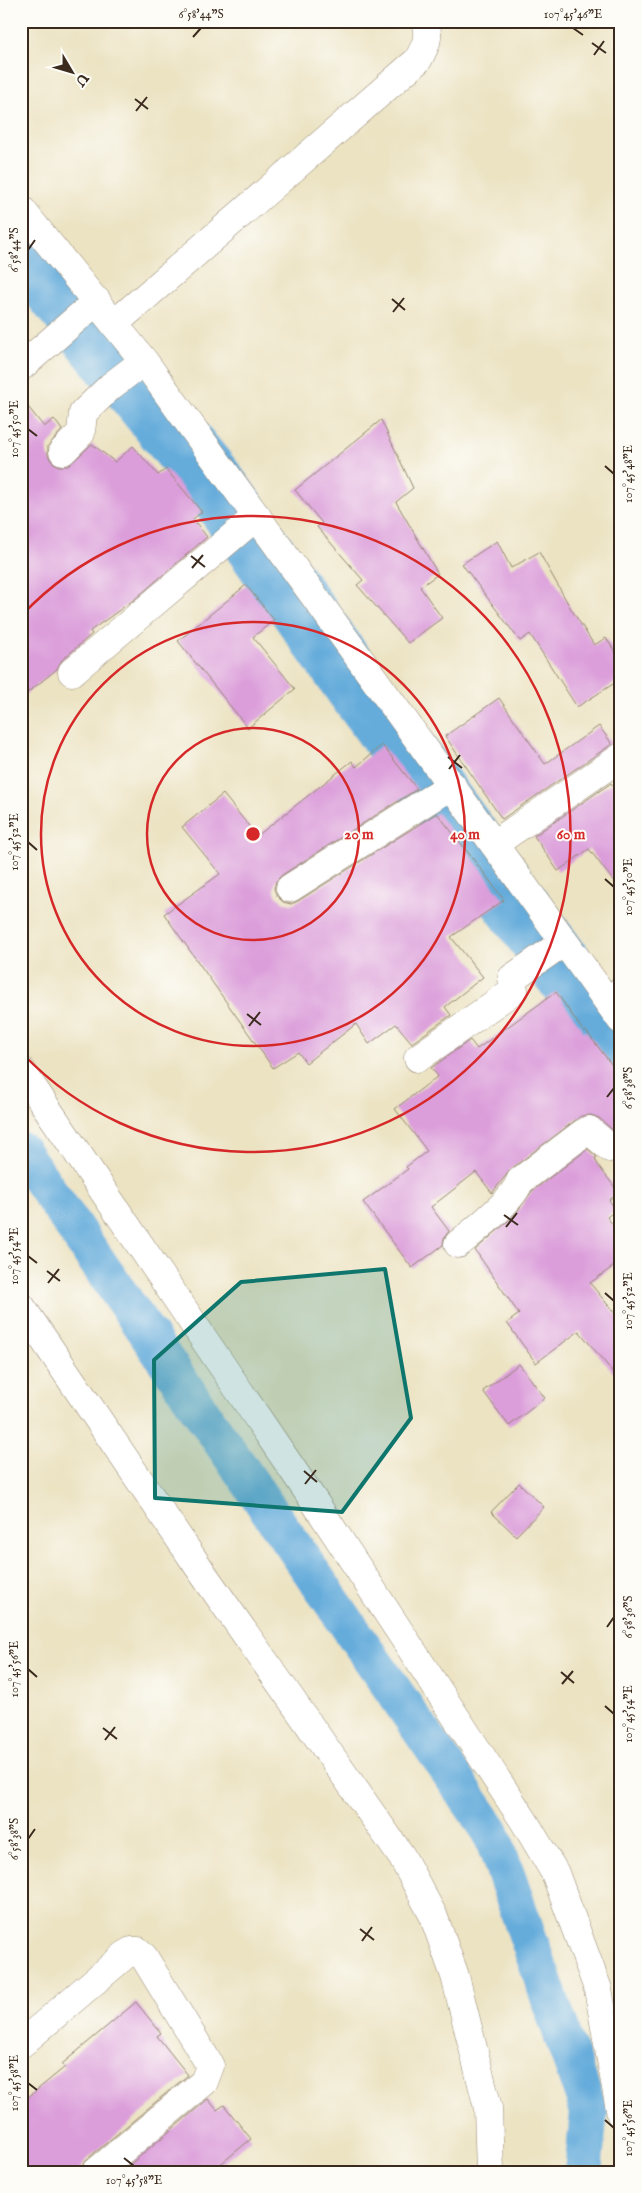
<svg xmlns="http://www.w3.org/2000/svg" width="642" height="2193" font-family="'IM FELL English',serif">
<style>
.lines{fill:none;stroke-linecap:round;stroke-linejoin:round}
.canal{stroke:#65acdb;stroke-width:38}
.river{stroke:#65acdb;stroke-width:64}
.building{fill:#db9eda}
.lane-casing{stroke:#948670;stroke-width:16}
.street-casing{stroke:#948670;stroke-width:29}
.lane{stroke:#fff;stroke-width:14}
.street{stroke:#fff;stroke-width:28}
.marked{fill:#0f766e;fill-opacity:0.2;stroke:#0f766e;stroke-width:4;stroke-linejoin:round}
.ticks{fill:none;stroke:#3b2a1e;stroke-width:2}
.ring{fill:none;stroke:#d62828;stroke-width:2.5}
.centre{fill:#d62828;stroke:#fdfcf7;stroke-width:2.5}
.ring-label{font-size:15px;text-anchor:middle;font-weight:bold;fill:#d62828;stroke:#fdfcf7;stroke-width:4;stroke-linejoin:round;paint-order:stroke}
.neatline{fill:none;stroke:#3b2a1e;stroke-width:2}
.ticks-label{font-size:12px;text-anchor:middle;fill:#3b2a1e}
</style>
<rect width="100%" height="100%" fill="#fdfcf7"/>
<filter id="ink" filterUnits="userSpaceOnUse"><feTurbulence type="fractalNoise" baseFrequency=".02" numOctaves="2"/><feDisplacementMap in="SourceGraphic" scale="10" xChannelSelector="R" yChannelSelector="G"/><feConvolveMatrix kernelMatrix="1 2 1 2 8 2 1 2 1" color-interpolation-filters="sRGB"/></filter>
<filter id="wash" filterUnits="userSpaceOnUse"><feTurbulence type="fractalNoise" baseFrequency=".0096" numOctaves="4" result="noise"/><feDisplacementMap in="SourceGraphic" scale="20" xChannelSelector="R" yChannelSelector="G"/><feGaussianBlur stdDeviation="1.12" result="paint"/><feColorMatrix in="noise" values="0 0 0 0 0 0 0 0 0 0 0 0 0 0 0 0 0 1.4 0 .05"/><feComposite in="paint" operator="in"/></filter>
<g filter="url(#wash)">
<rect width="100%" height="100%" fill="#ece3c3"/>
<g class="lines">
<path class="canal" d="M21 1151 491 1832 589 2111 583 2172"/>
<path class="river" d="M21 246 214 484 355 684 621 1048"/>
</g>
<g id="blocks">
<g class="building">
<path d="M21 398 44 427 54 419 62 430 48 446V455L52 462 59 466H68L92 444 115 462 133 446 158 475 166 469 202 512 193 519 207 537 135 599 90 631 92 634 62 660 57 669 21 698Z"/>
<path d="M381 420 413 488 396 502 438 574 420 587 442 618 408 643 357 585 363 580 317 527 322 523 295 490Z"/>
<path d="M497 541 511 568 539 552 570 607 594 645 606 638 621 661V679L577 707 530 634 520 641 462 564Z"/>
<path d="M246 585 274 620 253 637 295 689 248 728 178 641Z"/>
<path d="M499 698 545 764 599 726 612 744 502 819 445 736Z"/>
<path d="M382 745 417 789 282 875 276 881 274 889 277 896 283 902 291 904 298 901 437 813 484 873 504 900 451 937 483 977 445 1007 451 1015 412 1043 396 1024 369 1044 356 1024 306 1063 298 1052 273 1068 164 914 220 874 182 827 223 794 257 836 352 761 356 767Z"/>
<path d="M611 783 621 797V891L589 849 558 871 534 836Z"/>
<path d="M556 992 584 1032 586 1031 621 1077V1130L614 1131 599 1118 591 1115 581 1116 511 1169 492 1193 476 1172 431 1207 449 1231 444 1238 443 1245 412 1268 363 1202 408 1169 406 1167 427 1151 395 1109 438 1076 431 1068 470 1040 477 1049Z"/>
<path d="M588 1149 597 1157 595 1158 598 1165 619 1193 609 1200 616 1210 607 1217 621 1236V1261L590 1283 621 1321V1382L579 1331 536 1363 507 1323 519 1314 475 1250 513 1217 532 1191Z"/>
<path d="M519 1364 545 1398 509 1426 483 1391Z"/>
<path d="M519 1483 544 1507 516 1536 491 1512Z"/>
<path d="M136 2002 161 2033 157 2036 188 2075 86 2160 82 2166 81 2172H21V2103L65 2067 62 2064Z"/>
<path d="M208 2099 217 2110 224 2105 251 2139 211 2172H121Z"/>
</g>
</g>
</g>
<g filter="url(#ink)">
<use href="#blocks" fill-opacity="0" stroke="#948670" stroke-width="1"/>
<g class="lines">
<defs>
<path id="lane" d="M603 996 621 982"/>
<g id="street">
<path d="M21 209 144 361 621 1020"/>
<path d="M114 324 418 60C426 45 430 38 425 21"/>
<path d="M21 367 97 301"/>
<path d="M63 451 81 433 83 413 111 386 144 361"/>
<path d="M72 672 257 516"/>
<path d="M494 844 621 757"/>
<path d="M290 888 452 785"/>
<path d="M418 1058 514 990 512 978 564 942"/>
<path d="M21 1070 314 1501 524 1821 555 1873 598 1989 621 2115"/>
<path d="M458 1244C475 1230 513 1201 520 1181L582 1134 589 1130 610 1148 617 1147 621 1145"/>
<path d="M21 1306 204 1575 402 1857 433 1915 455 1976 488 2108 490 2172"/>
<path d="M21 2044 124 1956 131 1951H138L144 1957 205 2057 210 2066 204 2082 96 2172"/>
</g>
</defs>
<use href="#lane" class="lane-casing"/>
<use href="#street" class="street-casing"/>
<use href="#lane" class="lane"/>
<use href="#street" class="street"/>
</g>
</g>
<path class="marked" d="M385 1269 411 1418 342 1512 155 1498 154 1360 241 1282Z"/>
<path class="ticks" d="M573 28 583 35M193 37 201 28M592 43 606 53M594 55 604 41M135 99 148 109M136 111 147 97M28 250 35 240M392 299 405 310M393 312 404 298M28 429 37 436M605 466 614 474M191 556 205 567M192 568 203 555M448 757 462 768M449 769 460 755M28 842 37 850M605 879 614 887M247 1014 261 1025M249 1026 260 1012M607 1097 614 1088M504 1215 518 1225M506 1227 517 1213M28 1256 37 1263M47 1271 60 1281M48 1283 59 1269M605 1293 614 1301M304 1471 317 1482M305 1484 316 1470M607 1627 614 1617M28 1669 37 1677M561 1672 574 1683M562 1684 573 1671M605 1706 614 1714M103 1728 117 1739M105 1740 115 1727M28 1839 35 1829M360 1929 374 1940M362 1941 372 1927M28 2083 37 2090M605 2120 614 2128M124 2158 134 2166"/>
<g class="ring">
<circle cx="253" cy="834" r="106"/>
<circle cx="253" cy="834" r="212"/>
<path d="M22 615A318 318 0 1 1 22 1053"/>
</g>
<circle cx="253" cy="834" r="8" class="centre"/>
<g class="ring-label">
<text x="359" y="839">20 m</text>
<text x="465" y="839">40 m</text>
<text x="571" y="839">60 m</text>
</g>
<rect width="642" height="2193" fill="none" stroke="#fdfcf7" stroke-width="55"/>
<g transform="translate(72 72) rotate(128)" stroke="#fdfcf7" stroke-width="4" paint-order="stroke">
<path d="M0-4L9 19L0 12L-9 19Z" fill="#3b2a1e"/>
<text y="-8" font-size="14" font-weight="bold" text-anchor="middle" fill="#3b2a1e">U</text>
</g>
<rect x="28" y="28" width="586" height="2138" class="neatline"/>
<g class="ticks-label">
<text x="201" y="18">6°58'44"S</text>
<text x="573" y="18">107°45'46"E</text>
<text transform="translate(14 250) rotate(-90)" y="4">6°58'44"S</text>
<text transform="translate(14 429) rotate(-90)" y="4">107°45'50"E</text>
<text transform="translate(628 474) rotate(-90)" y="4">107°45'48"E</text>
<text transform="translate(14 842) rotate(-90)" y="4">107°45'52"E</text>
<text transform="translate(628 887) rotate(-90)" y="4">107°45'50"E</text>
<text transform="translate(628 1088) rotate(-90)" y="4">6°58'38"S</text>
<text transform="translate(14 1256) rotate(-90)" y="4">107°45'54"E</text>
<text transform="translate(628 1301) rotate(-90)" y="4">107°45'52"E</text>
<text transform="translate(628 1617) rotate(-90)" y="4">6°58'36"S</text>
<text transform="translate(14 1669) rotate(-90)" y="4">107°45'56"E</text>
<text transform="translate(628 1714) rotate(-90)" y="4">107°45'54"E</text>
<text transform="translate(14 1839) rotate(-90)" y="4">6°58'38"S</text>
<text transform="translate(14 2083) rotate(-90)" y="4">107°45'58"E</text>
<text transform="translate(628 2128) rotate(-90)" y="4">107°45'56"E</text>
<text x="134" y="2184">107°45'58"E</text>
</g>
</svg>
